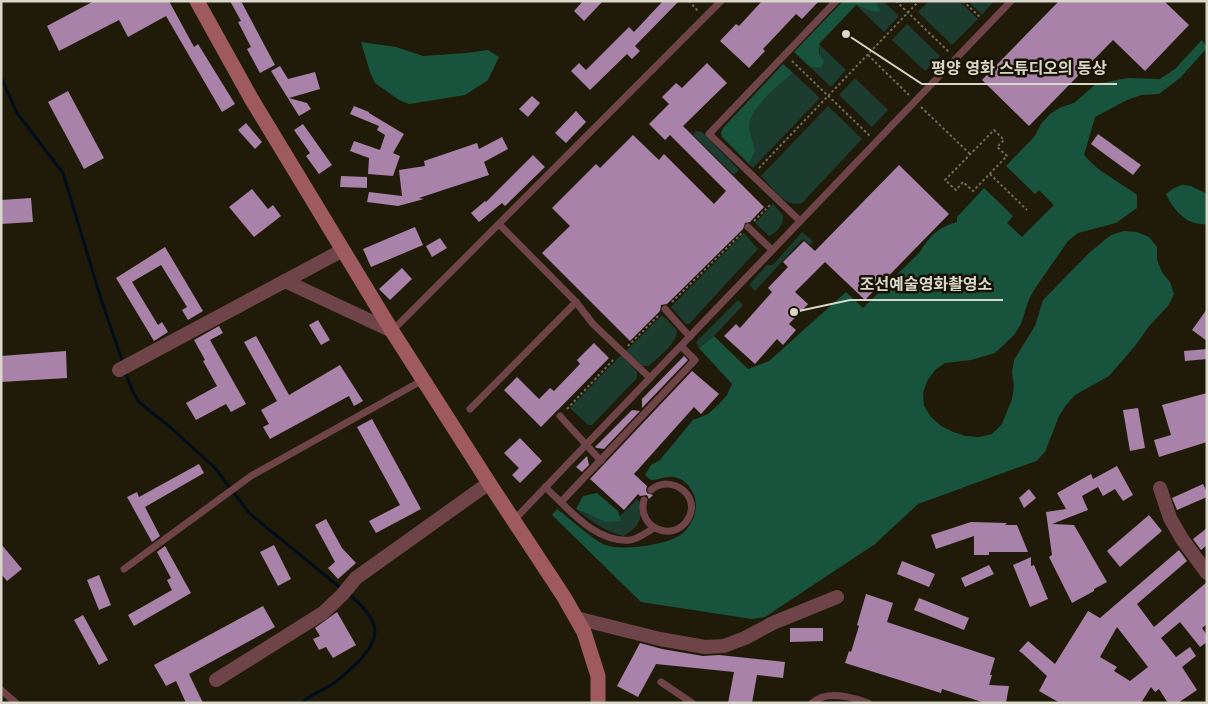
<svg xmlns="http://www.w3.org/2000/svg" width="1208" height="704" font-family="Arial,'Noto Sans KR',sans-serif">
<style>
.green{fill:#1b3c2e}
.forest{fill:#18543d}
.lines{fill:none;stroke-linecap:round;stroke-linejoin:round}
.stream{stroke:#000d1b;stroke-width:3}
.building{fill:#a882a9;fill-rule:evenodd}
.path{stroke:#706c5c;stroke-width:2;stroke-dasharray:2.5 2.5;stroke-linecap:butt}
.lane{stroke:#6f4448;stroke-width:7}
.street{stroke:#6f4448;stroke-width:14}
.secondary{stroke:#9f5a60;stroke-width:15}
.leader{fill:none;stroke:#d9d6ca;stroke-width:2}
.callout-dot{fill:#d9d6ca;stroke:#171202;stroke-width:2}
.callout-label{font-size:16px;text-anchor:middle;font-weight:bold;fill:#d9d6ca;stroke:#171202;stroke-width:5;stroke-linejoin:round;paint-order:stroke}
</style>
<rect width="100%" height="100%" fill="#201b08"/>
<g class="green">
<path d="M876 1H883L899 16 884 32 856 5 865 7Z"/>
<path d="M929 1H959L978 19 952 45 918 12Z"/>
<path d="M968 1H994L982 15Z"/>
<path d="M907 24 940 56 925 71 892 40Z"/>
<path d="M819 44 846 70 831 87 810 67 821 68Z"/>
<path d="M793 73 820 98 753 168 749 164 755 152C753 144 748 132 749 125 752 105 778 84 793 73Z"/>
<path d="M855 78 888 110 872 127 839 95Z"/>
<path d="M828 106 862 139 802 203C786 209 771 186 761 176Z"/>
<path d="M696 131 702 132 739 170 734 175 693 135Z"/>
<path d="M773 204 783 215C784 224 778 232 769 236L755 223Z"/>
<path d="M802 232 813 241 810 245 803 239 755 291 749 285 767 265H773Z"/>
<path d="M744 233 758 249 689 324H686L671 307Z"/>
<path d="M738 300 743 305 714 336 699 348 696 342Z"/>
<path d="M662 315 677 330C677 344 658 357 649 366H643L626 351Z"/>
<path d="M622 356 637 372V378L592 425H588L570 408 619 357Z"/>
<path d="M637 499 640 502C642 520 640 527 623 536 604 531 591 521 576 509L588 515 621 521 619 517Z"/>
</g>
<g class="forest">
<path d="M843 1H876L880 11 875 12 856 5 819 44V53L824 62 821 68 810 67 794 52Z"/>
<path d="M1202 40 1207 48 1180 78 1159 94 1141 95 1127 100 1095 117 1084 155C1099 173 1119 181 1137 195V208L1116 223 1078 233 1068 241 1036 287 1029 299 1021 324 1014 335 995 353 971 360 945 363 935 370 927 381 923 393 924 406 931 417 941 426 953 432 966 436 979 437 992 434 1002 424 1012 399 1014 386 1012 373 1014 360 1035 326 1043 300 1090 252 1111 235 1124 231 1137 232 1149 237 1157 247V260L1162 272 1170 282 1174 294 1168 306 1150 325 1135 346 1109 376 1075 395 1066 405 1059 416 1045 452 1036 461 918 504 875 544 765 617 752 619 641 602 552 515 557 509C570 519 590 537 603 544 619 552 660 545 675 538 691 531 701 509 693 493 689 484 683 479 674 477 667 476 658 480 651 480L645 475 651 465 660 460 693 420 708 414 718 405 727 395 732 384 699 348 714 336 748 369 769 361 846 292 863 308 920 252C929 236 940 226 957 222V217L984 188 1013 216 1007 223 1022 237 1054 205 1039 190 1035 194 1006 166 1035 136 1041 124 1050 114 1061 107 1074 103 1096 84 1128 78 1160 79 1175 69Z"/>
<path d="M361 42 396 47 423 56 466 53 488 50 499 57 488 80 465 95 409 104 399 100 375 83 370 72Z"/>
<path d="M783 64 793 73C780 83 750 108 749 126 749 132 754 145 755 152L749 164 722 137 721 133 723 128Z"/>
<path d="M1182 185 1191 186 1207 194V224C1187 226 1174 211 1166 194L1174 188Z"/>
<path d="M597 493 618 511 621 521 606 522 576 509 583 496Z"/>
</g>
<g class="lines">
<g class="stream">
<path d="M1 77 17 113 63 173 101 299 123 363"/>
<path d="M125 371 133 392 139 402 170 427 215 468 249 513 342 589"/>
<path d="M301 703C310 695 321 691 331 685 339 680 347 672 354 666 386 636 379 620 349 594"/>
</g>
</g>
<g class="building">
<path d="M94 1H169L194 47 198 44 235 104 222 112 166 16 128 37 119 20 59 51 47 26Z"/>
<path d="M230 1H241L275 65 260 73 247 49 251 47 238 22 241 21Z"/>
<path d="M583 1H603L584 21 574 11Z"/>
<path d="M663 1H679L635 46 640 51 632 59 627 54 590 90 571 71 579 63 586 70 629 27 634 32Z"/>
<path d="M762 1H819L802 19 796 14 763 49 765 51 749 68 720 41 736 24 739 26Z"/>
<path d="M1059 1H1164L1189 25 1145 71 1113 40 1029 126 982 80Z"/>
<path d="M707 63 727 83 683 126 764 207 750 222 745 223 743 229 667 304 661 305 660 311 630 341 542 253 570 226 552 208 596 164 600 168 633 135 659 160 664 154 714 204 726 191 670 135 665 140 649 124 669 104 662 97 676 83 682 88Z"/>
<path d="M280 66 288 79 315 72 320 89 289 98 307 103 311 109 299 116 271 71Z"/>
<path d="M68 91 104 158 84 169 48 102Z"/>
<path d="M532 96 540 103 528 117 519 109Z"/>
<path d="M354 106 369 112V113L404 134 393 153 400 156 393 176 368 174 369 158 350 151 354 141 380 150 385 135 377 130 379 126 350 114Z"/>
<path d="M576 111 586 122 566 143 555 133Z"/>
<path d="M246 123 262 142 255 149 238 130Z"/>
<path d="M303 124 332 165 319 174 306 156 310 153 294 130Z"/>
<path d="M1098 134 1141 165 1133 175 1091 144Z"/>
<path d="M502 137 508 149 484 162 489 175 419 198 424 199 398 206 367 202 369 192 402 196 399 170 425 166 424 161 477 143 479 149Z"/>
<path d="M533 155 545 167 505 206 502 203 479 222 471 213 485 201 486 202Z"/>
<path d="M899 165 949 214 865 300 825 262 795 292 808 304 789 324 796 330 783 345 777 339 755 364 724 336 736 324 740 328 772 292 768 288 788 267 783 262 804 241 815 251Z"/>
<path d="M341 176 367 177V188L340 187Z"/>
<path d="M252 189 268 209 273 205 281 216 254 237 229 207Z"/>
<path d="M31 198 33 222 1 224V200Z"/>
<path d="M415 227 423 245 371 267 363 249Z"/>
<path d="M440 238 447 248 432 257 426 246Z"/>
<path d="M165 247 203 311 188 320 182 310 187 307 161 265 132 282 158 325 162 322 168 332 154 341 116 278Z"/>
<path d="M402 268 412 279 390 300 379 289Z"/>
<path d="M1207 309V341L1192 330Z"/>
<path d="M318 320 330 340 321 345 309 325Z"/>
<path d="M219 326 223 333 210 340 246 404 231 412 226 404 196 420 186 403 217 386 203 361 205 360 194 340Z"/>
<path d="M256 336 289 395 340 365 363 401 354 406 349 396 270 439 263 427 269 424 261 410 277 401 244 342Z"/>
<path d="M594 343 609 358 541 427 504 390 517 377 539 399 550 388 554 391 580 364 577 360Z"/>
<path d="M1207 349V359L1185 361 1184 351Z"/>
<path d="M66 351 67 378 1 382V356Z"/>
<path d="M684 356 688 360 642 408V399Z"/>
<path d="M692 371 719 394 701 414 694 407 634 474 647 486 646 490 647 493 653 495 649 499 647 495 640 496 638 494 624 510 590 479Z"/>
<path d="M1207 393V442L1159 457 1154 440 1171 435 1162 405Z"/>
<path d="M1138 408 1145 448 1130 451 1123 410Z"/>
<path d="M632 410 640 411 604 449 597 448 595 447Z"/>
<path d="M372 419 421 509 376 533 369 521 400 505 357 427Z"/>
<path d="M520 438 542 461 520 483 512 475 519 468 504 453Z"/>
<path d="M587 456 589 465 582 472 576 467Z"/>
<path d="M199 464 204 473 145 507 160 536 152 542 127 497 137 492 139 497Z"/>
<path d="M1117 466 1133 495 1123 501 1115 489 1103 496 1098 487 1082 496 1088 510 1052 524 1074 525 1107 582 1094 589V591L1072 603 1049 557 1052 555 1046 512 1066 509 1057 493 1091 474 1093 479Z"/>
<path d="M1203 484 1207 492V497L1177 510 1172 498Z"/>
<path d="M1029 489 1036 498 1024 508 1019 498Z"/>
<path d="M1149 515 1162 531 1120 567 1107 551Z"/>
<path d="M326 519 342 548 356 563 338 579 328 568 335 562 315 525Z"/>
<path d="M971 522 1007 523 1005 525H1017L1028 552H989V555H974V536L936 549 931 535Z"/>
<path d="M1207 528V545L1201 550 1193 539Z"/>
<path d="M1 544 22 569 7 581 1 574Z"/>
<path d="M274 545 291 579 278 586 260 552Z"/>
<path d="M165 546 191 593 134 626 128 615 172 590 167 580 171 578 157 552Z"/>
<path d="M1179 550 1187 561 1137 604 1154 627 1207 582V624L1202 628 1207 635V642L1200 647 1180 622 1161 638 1176 657 1190 647 1196 656 1182 667 1197 690 1178 703H1168L1159 689 1155 692 1151 687 1141 703H1060L1039 691 1047 676 1022 653 1019 651 1028 641 1055 664 1088 611 1100 618ZM1117 627 1148 667 1130 681 1114 671 1117 667 1100 657Z"/>
<path d="M1031 557V566L1034 565 1048 599 1030 607 1013 565Z"/>
<path d="M902 561 935 574 929 587 897 574Z"/>
<path d="M989 565 994 574 965 587 961 578Z"/>
<path d="M99 575 111 605 99 610 87 580Z"/>
<path d="M866 594 893 603 887 622 995 658 990 675H992L989 685 1009 686 1006 703H985L942 689 941 693 845 663 849 651 851 652 859 626 857 625Z"/>
<path d="M919 598 969 618 964 630 914 610Z"/>
<path d="M263 606 275 627 189 674 203 703H186L176 681 166 686 154 665Z"/>
<path d="M337 612 356 645 333 658 326 647 319 650 313 639 320 636 315 628Z"/>
<path d="M83 615 108 660 99 665 74 620Z"/>
<path d="M790 628H823V641L790 642Z"/>
<path d="M640 643 662 649 703 656 719 655 785 662 783 678 757 675 752 703H728L734 672 656 664 638 697 617 686Z"/>
</g>
<g class="lines">
<g class="path">
<path d="M689 1 698 11"/>
<path d="M896 1 950 53"/>
<path d="M963 1 981 18"/>
<path d="M868 55 909 95"/>
<path d="M792 61 870 136"/>
<path d="M921 107 970 154"/>
<path d="M994 130 1004 140 997 147 1007 156 973 191 963 182 956 190 945 180Z"/>
<path d="M759 168 919 1"/>
<path d="M990 174 1027 210"/>
<path d="M754 221 770 205"/>
<path d="M672 302 742 233"/>
<path d="M628 346 658 316"/>
<path d="M567 409 615 358"/>
</g>
<g class="lane">
<path d="M800 221 709 134 836 1"/>
<path d="M499 224 576 302 593 324 650 378"/>
<path d="M748 227 772 250"/>
<path d="M665 309 690 337"/>
<path d="M392 331 721 1"/>
<path d="M470 409 576 302"/>
<path d="M560 416 601 461"/>
<path d="M545 487C568 508 595 543 630 540 638 539 647 532 654 528"/>
<path d="M644 500C636 527 673 544 688 519 702 496 671 473 651 490"/>
<path d="M561 502 695 360 681 346"/>
<path d="M514 520 1011 1"/>
<path d="M124 569 251 476 423 380"/>
<path d="M661 682 692 703"/>
<path d="M1 690 16 703"/>
<path d="M812 703C815 701 819 698 823 697 836 693 856 698 868 703"/>
</g>
<g class="street">
<path d="M285 281 392 331"/>
<path d="M119 370 343 250"/>
<path d="M1160 488 1170 518 1182 539 1207 573"/>
<path d="M576 618 660 639 705 647 724 646 745 638 773 623 837 597"/>
<path d="M216 680 323 613 342 595 356 578 489 483"/>
</g>
<path class="secondary" d="M197 1 252 100 392 331 489 483 564 597 584 632 598 676V703"/>
</g>
<path class="leader" d="M846 34L922 84H1117M794 312L850 300H1003"/>
<g class="callout-dot">
<circle cx="846" cy="34" r="5"/>
<circle cx="794" cy="312" r="5"/>
</g>
<g class="callout-label">
<text x="1019" y="74">평양 영화 스튜디오의 동상</text>
<text x="926" y="290">조선예술영화촬영소</text>
</g>
<rect width="1208" height="704" fill="none" stroke="#d9d6ca" stroke-width="5"/>
</svg>
